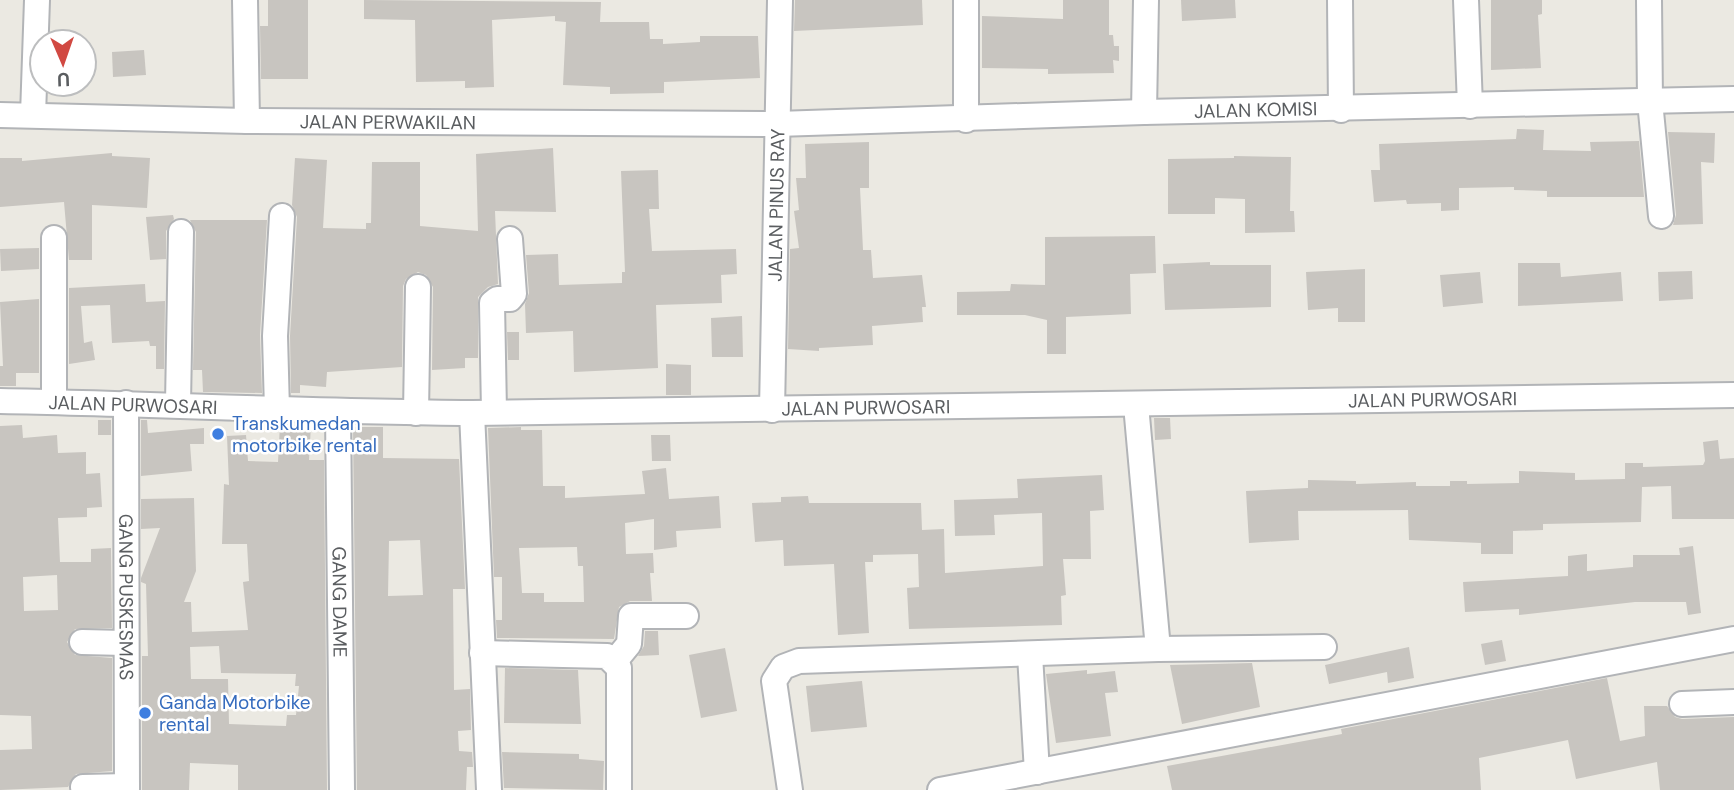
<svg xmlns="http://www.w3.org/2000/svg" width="1734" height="790" font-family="'DM Sans',sans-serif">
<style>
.building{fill:#c8c5c0;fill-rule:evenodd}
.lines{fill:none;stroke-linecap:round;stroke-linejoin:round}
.minor-casing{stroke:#b2b4b7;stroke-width:28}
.minor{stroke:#fff;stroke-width:24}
.shop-dot{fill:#3f7fe0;stroke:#fff;stroke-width:2.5}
.labels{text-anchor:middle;stroke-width:5;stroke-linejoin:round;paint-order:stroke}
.street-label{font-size:19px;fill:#5a5d60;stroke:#fff}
.shop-label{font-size:19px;fill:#366cbe;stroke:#fff;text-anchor:start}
</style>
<rect width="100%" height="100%" fill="#ebe9e2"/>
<g class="building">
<path d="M268 0H308V79H261L260 26H268Z"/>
<path d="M364 0 601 2 600 22H649L650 39H663V44L700 42V36H758L760 78 664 82V93L610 94V87L563 85 566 22 555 21V16L492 20 494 87 465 88V81L416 82 415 20 364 19Z"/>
<path d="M795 0H922L923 25 794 31Z"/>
<path d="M1063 0H1109V35H1113L1114 46H1119V61L1113 60 1114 73 1048 74V69L982 68V16L1063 19Z"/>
<path d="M1181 0H1235L1236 18 1182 21Z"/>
<path d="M1491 0H1542V14L1538 15 1541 68 1491 70Z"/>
<path d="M144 50 146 75 113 77 112 52Z"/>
<path d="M1517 129 1544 130 1543 150 1591 151 1590 142 1639 141 1644 197H1547V191L1514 190V187L1459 188V210L1441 211V203L1407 204 1406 200 1374 202 1371 170H1380L1379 144 1516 139Z"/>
<path d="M1668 132 1715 133 1714 163 1701 162 1703 224 1673 225 1676 215Z"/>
<path d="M869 142V188H860L863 250H871L873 278 922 275 926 307H922L923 322 872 326 873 345 819 348V351L788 349 790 249 799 248 794 211 799 210 796 178H806L805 144Z"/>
<path d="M553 148 556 212 495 211 498 284 488 287 478 297V358H465V368L432 370 433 287 426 275 418 272 406 279 403 286 402 367 327 372 326 387 300 385V393H291L290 336 297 217 292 205 295 158 327 160 323 228 366 229V223H371L372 162H420V226L478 231 476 154Z"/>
<path d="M112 153V156L150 158 147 208 92 205V260H69L64 202 0 207V158H22V161Z"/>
<path d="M1234 156 1291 157 1290 211H1294L1295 232 1245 233V199L1215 198V214H1168V159L1234 158Z"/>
<path d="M658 170 659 209H649L652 251 736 249 737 274 721 275 722 303 656 305 658 368 574 372 573 331 526 333 525 304 529 293 526 255 558 254 559 285 622 283V272H625L621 171Z"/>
<path d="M173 215 174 219 166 231V259L150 260 146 217Z"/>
<path d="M190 220H267L260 335 262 393 203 392 202 370H193L196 232Z"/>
<path d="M1155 236 1156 273 1130 274 1131 314 1066 317V354H1047V320L1025 315H957V292L1010 291 1011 284 1045 285V237Z"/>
<path d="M39 248V269L1 271 0 249Z"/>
<path d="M1210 262V265H1271V307L1165 310 1163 264Z"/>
<path d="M1518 263H1560L1561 277 1621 272 1623 301 1518 306Z"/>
<path d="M1365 269V322H1338V308L1308 310 1306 272Z"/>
<path d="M1692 271 1693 299 1659 301 1658 272Z"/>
<path d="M1480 272 1483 303 1443 307 1440 275Z"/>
<path d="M145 284 146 302 165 301 164 369H156V346H150L149 341 112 343 110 305 81 306 84 343 92 341 95 360 69 364V288Z"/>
<path d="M39 299V373H16V386H0V366H3L0 302Z"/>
<path d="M742 316 743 357H712L711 318Z"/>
<path d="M507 332H519V360H508Z"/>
<path d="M666 364 691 365V395H666Z"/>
<path d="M1154 418H1170L1171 439 1155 440Z"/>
<rect x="98" y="420" width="13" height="15"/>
<path d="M141 420H147L148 433 204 428V444H190L192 471 141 476Z"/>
<path d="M280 424 311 425 309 460H324L327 790H238V765L190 763 189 790H142V656H148L146 584 141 582V578L160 528 141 529V499L194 498 196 571 184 602H191L192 632 248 630 243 582 249 581 247 544H222L224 484 229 485 227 436 246 435 248 461 278 462ZM219 646 221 673 296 674 295 686H299L296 715H287L286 726 229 724 228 679H191L190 647Z"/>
<path d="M22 425 23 438 57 435 58 453 86 452V474L100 473 102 507 87 508V517L58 518 60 562H91V549L111 548 112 628 75 629 67 642 75 655 112 658V771L76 774 68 787 0 790V750L32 749 31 716 0 715V426ZM57 575 58 610 24 611 23 577Z"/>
<path d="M353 427H383V458L459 459 465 589H453L454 690 470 689 471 730 458 731 459 751 472 752 473 767H467L466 790H357ZM420 540 423 595 388 596 389 541Z"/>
<path d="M521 427V430H542L543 486H565V498L645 494 642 471 666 468 669 499 719 496 721 528 676 531 677 547 654 550V519L625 523 626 554 653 553 654 573H650L652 601H630L619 607 614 639 497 638 496 620H502V577H494L488 428ZM577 547 578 566H583L584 602H544V593H522L519 548Z"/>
<path d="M651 435H670L671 461H652Z"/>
<path d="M1718 440 1720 459 1734 458V519H1672L1671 486 1642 487 1641 522 1543 524V530L1513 531V554H1481V543L1409 540 1408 510 1298 511 1299 540 1249 543 1246 491 1308 488V480L1356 481V484L1416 482V486H1450V481H1467V484L1519 483V471L1575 473V480L1625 479V463H1643V467L1703 465 1705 461 1703 442Z"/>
<path d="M1102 475 1104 510 1090 511 1091 559H1063L1066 595 1061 596 1062 625 909 629 907 588 919 587 918 554 873 555V562H865L869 633 838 635 834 564 784 566 783 540 755 542 752 503 781 502V497L808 496 809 503H921L922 530 944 529 945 573 1043 566 1042 513 994 515 995 535 955 536 954 500 1018 498 1017 479Z"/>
<path d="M1693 546 1701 613 1688 615 1686 602H1635L1519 615V609L1465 612 1463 582 1568 576V556L1587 554V571L1633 567V555H1680L1679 548Z"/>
<path d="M645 631H658L659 655 638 656 644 646Z"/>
<path d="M1502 640 1506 661 1485 665 1481 644Z"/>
<path d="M1409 647 1414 678 1388 683 1387 672 1329 684 1325 665Z"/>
<path d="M725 648 737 711 701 718 689 655Z"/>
<path d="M1252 663 1260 707 1182 724 1170 665Z"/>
<path d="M505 668 578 670 581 724 504 723Z"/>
<path d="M1087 670V674L1115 671 1118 692 1105 693 1111 736 1056 743 1046 674Z"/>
<path d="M1607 678 1620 741 1645 736 1644 706H1667L1675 717 1682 719 1734 717V790H1660L1657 762 1576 779 1568 740 1479 758 1481 790H1172L1167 766 1342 734 1341 729Z"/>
<path d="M862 681 867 727 811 732 806 686Z"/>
<path d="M502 752 579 754V759L604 761 603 790 504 788Z"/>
</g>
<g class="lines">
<defs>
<g id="minor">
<path d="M245 0 247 121"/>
<path d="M1340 0 1341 110"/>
<path d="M1466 0 1470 106"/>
<path d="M1649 0 1650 101 1661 216"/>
<path d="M1144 112 1146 0"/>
<path id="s1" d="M0 115 247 121 777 124 1144 112 1734 99"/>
<path d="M33 115 37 0"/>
<path d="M966 120V0"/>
<path d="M54 238V402"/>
<path id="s2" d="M0 401C157 404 315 412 472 413L1734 395"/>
<path id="s3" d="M126 403 127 790"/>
<path d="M178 404 181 232"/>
<path d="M277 410 275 336 282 216"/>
<path id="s4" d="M772 410 780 0"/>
<path d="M494 412 492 303 497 299H510L514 294 510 239"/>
<path id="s5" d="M338 413 342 790"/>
<path d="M416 413 418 287"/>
<path d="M472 413 489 790"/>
<path d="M82 642 125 643"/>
<path d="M1158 649 1324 647"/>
<path d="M482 653 607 656 619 668V790"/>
<path d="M1030 655 1037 772"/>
<path d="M615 661 629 644 631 616H686"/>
<path d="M1682 704 1734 702"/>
<path d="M83 787 127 786"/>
<path d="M790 790 774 681 783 667 799 661 1158 649 1136 405"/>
<path d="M940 790 1734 639"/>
</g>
</defs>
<use href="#minor" class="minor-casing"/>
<use href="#minor" class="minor"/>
</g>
<g class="shop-dot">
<circle cx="218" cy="434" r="7"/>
<circle cx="145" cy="713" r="7"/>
</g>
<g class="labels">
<g class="street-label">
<text dy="7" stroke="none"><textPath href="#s1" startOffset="1256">JALAN KOMISI</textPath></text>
<text dy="7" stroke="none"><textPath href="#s1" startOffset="388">JALAN PERWAKILAN</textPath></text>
<text dy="7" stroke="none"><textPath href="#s4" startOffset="205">JALAN PINUS RAY</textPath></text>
<text dy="7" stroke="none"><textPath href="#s2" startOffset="1433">JALAN PURWOSARI</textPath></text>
<text dy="7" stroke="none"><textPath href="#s2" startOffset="133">JALAN PURWOSARI</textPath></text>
<text dy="7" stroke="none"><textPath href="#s2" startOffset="866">JALAN PURWOSARI</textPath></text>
<text dy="7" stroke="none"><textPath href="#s3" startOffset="194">GANG PUSKESMAS</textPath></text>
<text dy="7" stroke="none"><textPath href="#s5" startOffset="189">GANG DAME</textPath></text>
</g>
<g class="shop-label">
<text x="232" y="430">Transkumedan<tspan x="232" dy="22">motorbike rental</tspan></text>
<text x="159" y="709">Ganda Motorbike<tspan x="159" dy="22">rental</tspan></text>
</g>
</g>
<g transform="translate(63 63) rotate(178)"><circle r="33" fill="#ffffff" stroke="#bdbebf" stroke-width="2"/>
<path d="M0-5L12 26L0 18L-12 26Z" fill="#d14942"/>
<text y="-10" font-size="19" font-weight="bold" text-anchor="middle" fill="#5a5d60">U</text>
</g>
</svg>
